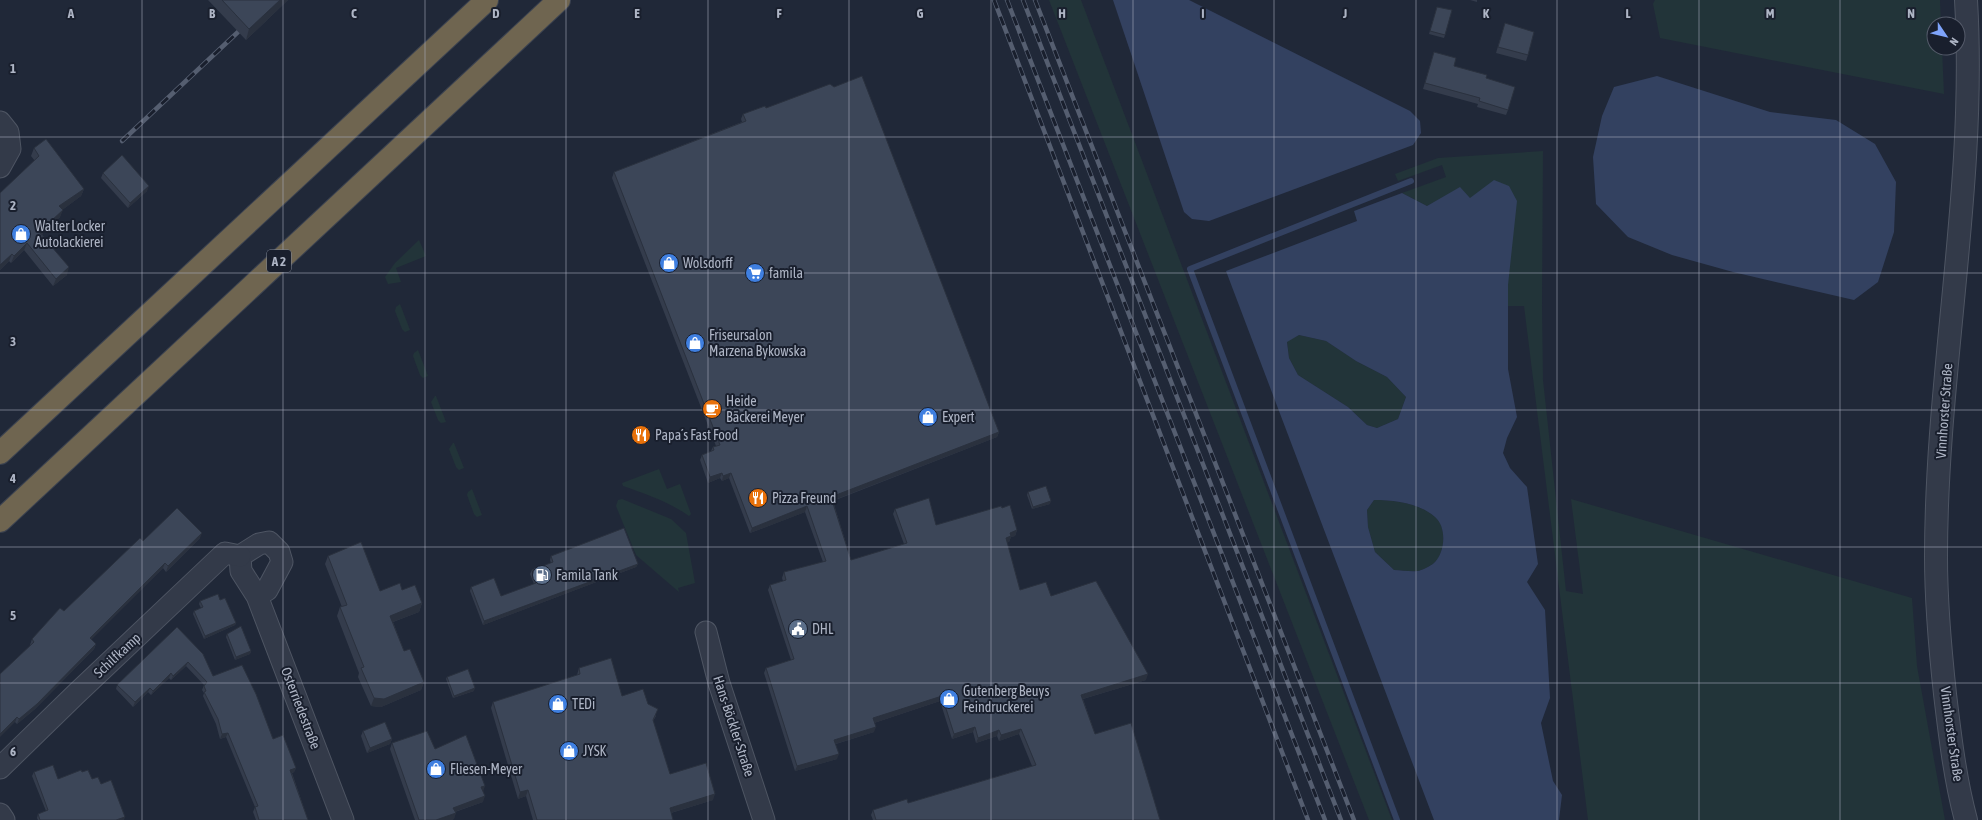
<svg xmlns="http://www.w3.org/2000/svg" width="1982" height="820" font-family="'Asap Condensed',sans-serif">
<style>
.green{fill:#223439}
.water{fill:#334160;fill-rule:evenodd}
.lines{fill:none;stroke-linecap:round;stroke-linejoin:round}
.stream{stroke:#334160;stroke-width:6}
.minor-casing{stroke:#4e5563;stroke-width:23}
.tertiary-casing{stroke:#4e5563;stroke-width:24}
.motorway-casing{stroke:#3b4250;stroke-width:24}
.minor{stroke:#333a49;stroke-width:21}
.tertiary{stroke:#333a49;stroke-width:22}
.motorway{stroke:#6f6550;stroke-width:22}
.rail-casing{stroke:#555e70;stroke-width:4.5}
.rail{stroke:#191f2d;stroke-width:3;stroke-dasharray:9;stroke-linecap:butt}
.wall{fill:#343c4c}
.shaded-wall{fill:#2a313e}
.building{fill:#3c4658;stroke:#2a313e}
.grid{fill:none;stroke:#aeb5c5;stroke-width:1;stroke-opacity:0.55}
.labels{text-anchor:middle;stroke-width:4;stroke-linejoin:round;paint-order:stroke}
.shield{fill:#191f2d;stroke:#818897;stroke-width:1}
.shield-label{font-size:13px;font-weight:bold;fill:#aeb5c5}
.poi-label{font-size:14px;fill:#aeb5c5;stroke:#191f2d;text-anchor:start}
.street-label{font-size:14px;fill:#aeb5c5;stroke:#191f2d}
.grid-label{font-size:13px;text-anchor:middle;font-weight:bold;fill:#aeb5c5;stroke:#191f2d;stroke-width:4;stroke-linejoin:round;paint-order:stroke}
</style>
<rect width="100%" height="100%" fill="#202838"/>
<g class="green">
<path d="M1049 0H1081L1392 820H1369Z"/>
<path d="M1655 0H1940L1941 24H1934V48H1942L1944 94 1660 38 1653 4Z"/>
<path d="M1543 151 1542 306 1543 380 1566 591 1583 594 1571 499 1912 598 1917 666 1945 820H1588L1524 306H1533H1508V285L1470 198 1460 188 1427 206 1402 193 1446 177 1442 165 1398 181 1395 174 1438 158Z"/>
<path d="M419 240 426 256 396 268 401 282 388 284 385 277 395 263Z"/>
<path d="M400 304 410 330 405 332 402 329 395 311 396 307Z"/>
<path d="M1299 335 1326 341 1356 361 1387 377 1406 397 1398 419 1377 428 1367 425 1348 407 1298 375 1289 358 1287 341Z"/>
<path d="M418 350 428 376 423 378 420 375 413 356 414 353Z"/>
<path d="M435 396H436L446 422 441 423 438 420 431 402Z"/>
<path d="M453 443H454L464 468 459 470 456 467 449 449Z"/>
<path d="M659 469 667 489 680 484 691 514 689 516C669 502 646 494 623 486L622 483Z"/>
<path d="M472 489 482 515 477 517 474 514 467 495 468 492Z"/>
<path d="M622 499 671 519 686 533 695 583 678 588 679 592 636 555 616 506 618 500Z"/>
<path d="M1374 500C1394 500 1419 503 1435 517 1447 526 1445 552 1435 562 1432 565 1425 569 1421 570 1415 573 1402 570 1394 570L1375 552 1368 527 1367 510Z"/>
</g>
<g class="water">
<path d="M1113 0H1189L1410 111 1420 121 1421 133 1413 145 1209 221 1192 219 1184 212Z"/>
<path d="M1657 76 1770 112 1836 120 1875 144 1896 182 1894 232 1878 282 1854 300 1733 272 1672 255 1628 237 1596 204 1593 157 1602 116 1614 87Z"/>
<path d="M1494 180 1509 186 1517 201 1508 285V369L1517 417 1507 438 1503 453 1510 468 1527 487 1538 564 1527 582 1545 610 1550 698 1541 723 1553 781 1562 795 1559 820H1434L1226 271 1357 221 1354 211 1402 193 1427 206 1460 187 1470 198ZM1299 335 1326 341 1356 361 1387 377 1406 397 1398 419 1377 428 1367 425 1348 407 1298 375 1289 358 1287 342ZM1374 500C1394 500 1419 503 1435 517 1447 527 1445 552 1435 562 1432 565 1425 569 1421 570 1415 573 1402 570 1394 570L1375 552 1368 527 1367 510Z"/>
</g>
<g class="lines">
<path class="stream" d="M1397 820 1190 269 1411 181"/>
<defs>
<g id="minor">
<path d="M0 122 8 132 10 149 0 167"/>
<path d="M257 596 267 590 282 562 279 552 269 542 259 544 240 556 241 571 257 596 343 820"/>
<path d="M706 632 719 683 764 820"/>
<path d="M0 768 75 695 225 553 240 556"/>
<path d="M0 814 4 820"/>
</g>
<path id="tertiary" d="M1966 0C1977 186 1936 371 1936 557 1936 603 1940 648 1945 694 1950 736 1955 779 1966 820"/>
<g id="motorway">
<path d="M0 453 487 0"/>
<path d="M0 521 559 0"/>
</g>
</defs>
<use href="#minor" class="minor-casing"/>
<use href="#tertiary" class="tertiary-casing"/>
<use href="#motorway" class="motorway-casing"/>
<use href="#minor" class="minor"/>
<use href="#tertiary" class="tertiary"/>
<use href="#motorway" class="motorway"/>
<defs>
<g id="rail">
<path d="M994 0 1308 820"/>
<path d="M1007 0 1325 820"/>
<path d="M1023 0 1341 820"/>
<path d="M1035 0 1354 820"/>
<path d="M122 141 238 32"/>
</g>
</defs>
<use href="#rail" class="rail-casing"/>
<use href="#rail" class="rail"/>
</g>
<g class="wall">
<path d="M208 0H288L246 40Z"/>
<path d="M1470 0H1477V2Z"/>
<path d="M1437 7 1445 35 1444 38 1429 34Z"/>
<path d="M1505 23 1528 55 1526 61 1496 53Z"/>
<path d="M1434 52 1454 66 1486 78 1508 110 1506 115 1477 107 1478 104 1423 89Z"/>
<path d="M766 108 999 432 997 437 833 501 851 560 904 544 893 514 895 509 936 525 1002 508 1017 530 1015 536 1011 537 1009 542H1007L1020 590 1051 596 1146 680 1083 699 1095 734 1160 820H873L871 815 873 810 908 803 1032 766 1019 734 999 741 997 736 976 743 973 732 952 739 940 701 874 723V732L836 744 837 759 795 771 764 673 766 668 791 660 768 590 770 585 783 581 782 578 784 572 823 562 805 512 750 533 729 478 722 481 720 478 708 483 700 460 702 455 711 451 713 447 716 446 612 178 614 172 742 122 741 119 743 114Z"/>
<path d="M34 148 84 189 81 196 62 210 60 217 42 234 67 275 53 286 24 250 11 263 9 261 0 270V193L35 161 31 156Z"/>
<path d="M103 173 147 191 128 208 101 178Z"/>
<path d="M1028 492 1050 504 1032 509 1027 495Z"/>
<path d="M200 538 166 572 163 568 91 639 96 644 94 649 35 709 17 724 15 722 30 645 32 639 143 541Z"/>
<path d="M328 556 380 591 402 590 422 603 419 612 393 622 404 651 424 682 421 690 381 707 371 706 358 677 359 673 337 616 340 607H342L325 564Z"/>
<path d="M551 556 638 564 636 567 483 625 470 591 471 587 501 596 534 584 530 574 532 570 551 563 550 560Z"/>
<path d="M220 600 236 623 235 625 204 639 193 614 194 611 201 608 199 604 200 601Z"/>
<path d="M177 627 213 676 273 739 296 768 294 772 292 773 308 820H256L253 812 255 807 226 737 220 739 216 724 203 696 204 693 202 690 204 685 186 666 171 680 169 678 151 695 148 692 133 707 116 689 117 685Z"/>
<path d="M227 634 251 651 250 654 235 660 226 637Z"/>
<path d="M579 668 622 696 648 704 656 716 653 721 670 774 713 800 671 813 673 820H533L526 796 518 799 491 708 493 702 577 675Z"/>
<path d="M447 677 474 691 453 698 446 679Z"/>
<path d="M363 731 392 739 390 744 367 753 361 736Z"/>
<path d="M392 743 435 749 483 792V802L455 812 454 819 451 820H415L390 749Z"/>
<path d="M34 772 58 779 82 772 92 779 101 784 124 820H38L37 818 38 814 46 811 32 776Z"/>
</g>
<g class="shaded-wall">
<path d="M280 0H288L246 40 249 29Z"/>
<path d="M149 186 147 191 128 208 130 203Z"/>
<path d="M84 189 81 196 57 214 59 206Z"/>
<path d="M63 210 60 217 37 239 39 232Z"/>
<path d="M27 243 24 250 11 263 14 256Z"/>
<path d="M12 254 9 261 0 270V265Z"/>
<path d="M69 267 67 275 53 286 56 279Z"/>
<path d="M999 432 997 437 829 502 831 497Z"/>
<path d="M722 473 720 478 708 483 710 477Z"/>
<path d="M731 473 729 478 722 481 723 476Z"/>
<path d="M1051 501 1050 504 1032 509 1033 507Z"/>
<path d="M807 506 805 512 750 533 752 528Z"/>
<path d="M1017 530 1015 536 1011 537 1009 542 1004 543 1006 538 1010 533Z"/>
<path d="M202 533 200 538 166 572 168 566Z"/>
<path d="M165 563 163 568 88 643 90 638Z"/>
<path d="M638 564 636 567 483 625 484 621Z"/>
<path d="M422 603 419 612 387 624 390 616Z"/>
<path d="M236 623 235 625 204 639 205 636Z"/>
<path d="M96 644 94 649 35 709 17 724 19 719Z"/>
<path d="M251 651 250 654 235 660 236 657Z"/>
<path d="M188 662 186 666 171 680 173 676Z"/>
<path d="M171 673 169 678 151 695 153 691Z"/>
<path d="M1148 674 1146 680 1079 700 1081 695Z"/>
<path d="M424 682 421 690 381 707 371 706 374 698Z"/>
<path d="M150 688 148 692 133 707 135 702Z"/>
<path d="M475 688 474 691 453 698 454 696Z"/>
<path d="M942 696 940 701 871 724 873 718Z"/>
<path d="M17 717 15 722 0 737V734Z"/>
<path d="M876 727 874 732 832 745 834 740Z"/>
<path d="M975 727 973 732 952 739 954 734Z"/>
<path d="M1021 729 1019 734 999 741 1001 735Z"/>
<path d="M999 730 997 736 976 743 978 738Z"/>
<path d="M228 733 226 737 220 739 222 734Z"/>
<path d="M392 739 390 744 367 753 370 748Z"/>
<path d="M839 754 837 759 795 771 797 766Z"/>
<path d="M296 768 294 772 289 774 290 770Z"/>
<path d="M485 786 483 792 481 787Z"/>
<path d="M528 790 526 796 518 799 520 792Z"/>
<path d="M715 794 713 800 667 814 670 808Z"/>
<path d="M485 796 483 802 451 813 453 808Z"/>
<path d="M456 813 454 819 451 820H436Z"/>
<path d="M125 817 124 820H116Z"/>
</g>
<g class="building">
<path d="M222 0H280L249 29Z"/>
<path d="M1437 7 1452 10 1445 35 1430 31Z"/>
<path d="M1505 23 1534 32 1528 55 1498 47Z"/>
<path d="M1434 52 1456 58 1454 66 1487 75 1486 78 1515 87 1508 110 1479 101 1480 98 1425 83Z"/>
<path d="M862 76 999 432 831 497 851 560 907 543 895 509 929 498 936 525 1001 506 1002 508 1010 505 1017 530 1010 533 1011 536 1006 538 1020 590 1046 582 1051 596 1096 581 1148 674 1081 695 1095 734 1131 723 1160 820H876L873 810 907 799 908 803 1036 765 1021 729 1001 735 999 730 978 738 975 727 954 734 942 696 873 718 876 727 834 740 839 754 797 766 766 668 794 659 770 585 786 580 784 572 826 561 807 506 752 528 731 473 723 476 722 473 710 477 702 455 714 450 713 447 720 445 614 172 746 121 743 114 765 106 766 108 830 84 834 87Z"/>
<path d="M46 139 84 189 59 206 63 210 39 232 69 267 56 279 27 243 14 256 12 254 0 265V193L39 156 34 148Z"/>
<path d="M122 155 149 186 130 203 103 173Z"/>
<path d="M1046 486 1051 501 1033 507 1028 492Z"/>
<path d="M177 508 202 533 168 566 165 563 90 638 96 644 37 704 19 719 17 717 0 734V674L34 642 32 639 60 608 64 611 140 538 143 541Z"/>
<path d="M624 528 638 564 484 621 471 587 494 578 501 596 536 583 532 570 553 562 551 556Z"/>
<path d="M361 542 380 591 400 583 402 590 415 585 422 603 390 616 404 651 410 649 424 682 384 699 374 698 361 668 364 667 340 607 347 605 328 556Z"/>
<path d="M218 594 220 600 225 598 236 623 205 636 194 611 203 607 200 601Z"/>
<path d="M241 626 251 651 236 657 227 634Z"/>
<path d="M177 627 203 654 213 676 242 665 256 694 273 739 283 735 296 768 290 770 308 820H259L255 807 258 806 228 733 222 734 218 719 204 692 206 691 204 686 207 682 188 662 173 676 171 673 153 691 150 688 135 702 117 685Z"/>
<path d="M611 658 622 696 643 689 648 704 658 709 653 720 670 774 706 763 715 794 670 808 673 820H537L528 790 520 792 493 702 580 674 579 668Z"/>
<path d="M468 669 475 688 454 696 447 677Z"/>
<path d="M385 722 392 739 370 748 363 731Z"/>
<path d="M427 731 435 749 466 735 485 786 481 787 485 796 453 808 456 813 436 820H419L392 743Z"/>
<path d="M53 765 58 779 81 770 82 772 88 770 92 779 98 777 101 784 111 780 125 817 116 820H40L38 814 48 810 34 772Z"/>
</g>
<path class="grid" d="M142 0V820M283 0V820M425 0V820M566 0V820M708 0V820M849 0V820M991 0V820M1133 0V820M1274 0V820M1416 0V820M1557 0V820M1699 0V820M1840 0V820M0 137H1982M0 273H1982M0 410H1982M0 547H1982M0 683H1982"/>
<defs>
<symbol id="shop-disc" viewBox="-11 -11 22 22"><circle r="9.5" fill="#3f7fe0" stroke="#191f2d"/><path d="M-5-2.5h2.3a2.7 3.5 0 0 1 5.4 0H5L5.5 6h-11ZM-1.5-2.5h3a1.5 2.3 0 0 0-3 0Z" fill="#fff"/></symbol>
<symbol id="supermarket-disc" viewBox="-11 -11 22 22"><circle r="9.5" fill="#3f7fe0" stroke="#191f2d"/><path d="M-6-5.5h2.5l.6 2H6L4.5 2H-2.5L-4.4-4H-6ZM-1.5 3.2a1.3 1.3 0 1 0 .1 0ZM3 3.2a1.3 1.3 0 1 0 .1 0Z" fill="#fff"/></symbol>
<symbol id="cafe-disc" viewBox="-11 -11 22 22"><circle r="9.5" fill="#e8710a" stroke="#191f2d"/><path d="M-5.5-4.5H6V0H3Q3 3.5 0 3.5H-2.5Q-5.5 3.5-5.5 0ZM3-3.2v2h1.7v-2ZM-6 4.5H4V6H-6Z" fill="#fff"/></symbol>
<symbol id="restaurant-disc" viewBox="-11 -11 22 22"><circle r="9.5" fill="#e8710a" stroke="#191f2d"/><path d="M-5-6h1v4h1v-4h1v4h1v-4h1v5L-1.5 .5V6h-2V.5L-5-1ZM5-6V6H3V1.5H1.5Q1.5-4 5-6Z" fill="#fff"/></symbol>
<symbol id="fuel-disc" viewBox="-11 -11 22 22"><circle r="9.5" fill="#5c6f8a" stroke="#191f2d"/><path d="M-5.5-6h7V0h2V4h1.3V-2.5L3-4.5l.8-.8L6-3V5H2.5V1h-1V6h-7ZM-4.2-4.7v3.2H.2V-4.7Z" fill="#fff"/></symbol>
<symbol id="civic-disc" viewBox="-11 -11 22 22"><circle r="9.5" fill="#5c6f8a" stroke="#191f2d"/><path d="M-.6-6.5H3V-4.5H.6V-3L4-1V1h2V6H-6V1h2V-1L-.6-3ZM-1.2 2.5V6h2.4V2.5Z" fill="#fff"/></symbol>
</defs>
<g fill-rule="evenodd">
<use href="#shop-disc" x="10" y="223" width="22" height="22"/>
<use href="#shop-disc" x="658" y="252" width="22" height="22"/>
<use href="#supermarket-disc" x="744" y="262" width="22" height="22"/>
<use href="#shop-disc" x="684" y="332" width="22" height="22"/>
<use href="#cafe-disc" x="701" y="398" width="22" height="22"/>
<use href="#shop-disc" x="917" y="406" width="22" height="22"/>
<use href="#restaurant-disc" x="630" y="424" width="22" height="22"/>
<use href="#restaurant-disc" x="747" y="487" width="22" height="22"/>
<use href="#fuel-disc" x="531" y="564" width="22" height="22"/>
<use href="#civic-disc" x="787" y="618" width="22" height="22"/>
<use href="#shop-disc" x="938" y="688" width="22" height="22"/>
<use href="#shop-disc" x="547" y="693" width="22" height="22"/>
<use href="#shop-disc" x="558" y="740" width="22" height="22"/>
<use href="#shop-disc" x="425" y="758" width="22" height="22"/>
</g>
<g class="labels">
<rect class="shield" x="267" y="250" width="24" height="22" rx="3"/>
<g class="shield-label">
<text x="279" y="266">A 2</text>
</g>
<g class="poi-label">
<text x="35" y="231">Walter Locker<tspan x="35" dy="16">Autolackierei</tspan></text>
<text x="683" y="268">Wolsdorff</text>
<text x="769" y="278">famila</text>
<text x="709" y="340">Friseursalon<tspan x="709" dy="16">Marzena Bykowska</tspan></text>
<text x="726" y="406">Heide<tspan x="726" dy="16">Bäckerei Meyer</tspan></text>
<text x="942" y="422">Expert</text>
<text x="655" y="440">Papa´s Fast Food</text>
<text x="772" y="503">Pizza Freund</text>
<text x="556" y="580">Famila Tank</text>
<text x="812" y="634">DHL</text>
<text x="963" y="696">Gutenberg Beuys<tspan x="963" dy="16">Feindruckerei</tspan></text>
<text x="572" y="709">TEDi</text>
<text x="583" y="756">JYSK</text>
<text x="450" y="774">Fliesen-Meyer</text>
</g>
<g class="street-label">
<text transform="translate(1944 411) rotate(-86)" y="5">Vinnhorster Straße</text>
<text transform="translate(117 655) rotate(-43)" y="5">Schilfkamp</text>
<text transform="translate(301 708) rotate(69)" y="5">Osterriedestraße</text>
<text transform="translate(734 726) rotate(72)" y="5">Hans-Böckler-Straße</text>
<text transform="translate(1952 734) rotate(82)" y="5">Vinnhorster Straße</text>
</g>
</g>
<g class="grid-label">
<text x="71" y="18">A</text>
<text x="212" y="18">B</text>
<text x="354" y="18">C</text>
<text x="496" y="18">D</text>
<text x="637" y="18">E</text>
<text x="779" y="18">F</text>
<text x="920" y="18">G</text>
<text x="1062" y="18">H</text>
<text x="1203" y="18">I</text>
<text x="1345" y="18">J</text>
<text x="1486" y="18">K</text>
<text x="1628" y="18">L</text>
<text x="1770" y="18">M</text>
<text x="1911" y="18">N</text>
<text x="13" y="73">1</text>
<text x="13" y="210">2</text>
<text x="13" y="346">3</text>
<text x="13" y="483">4</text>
<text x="13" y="620">5</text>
<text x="13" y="756">6</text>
</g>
<g transform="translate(1946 36) rotate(125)"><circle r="19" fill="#191f2d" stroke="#555b6a"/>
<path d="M0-3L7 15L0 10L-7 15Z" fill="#7ea3fa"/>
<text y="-6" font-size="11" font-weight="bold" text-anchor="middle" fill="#aeb5c5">N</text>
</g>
</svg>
